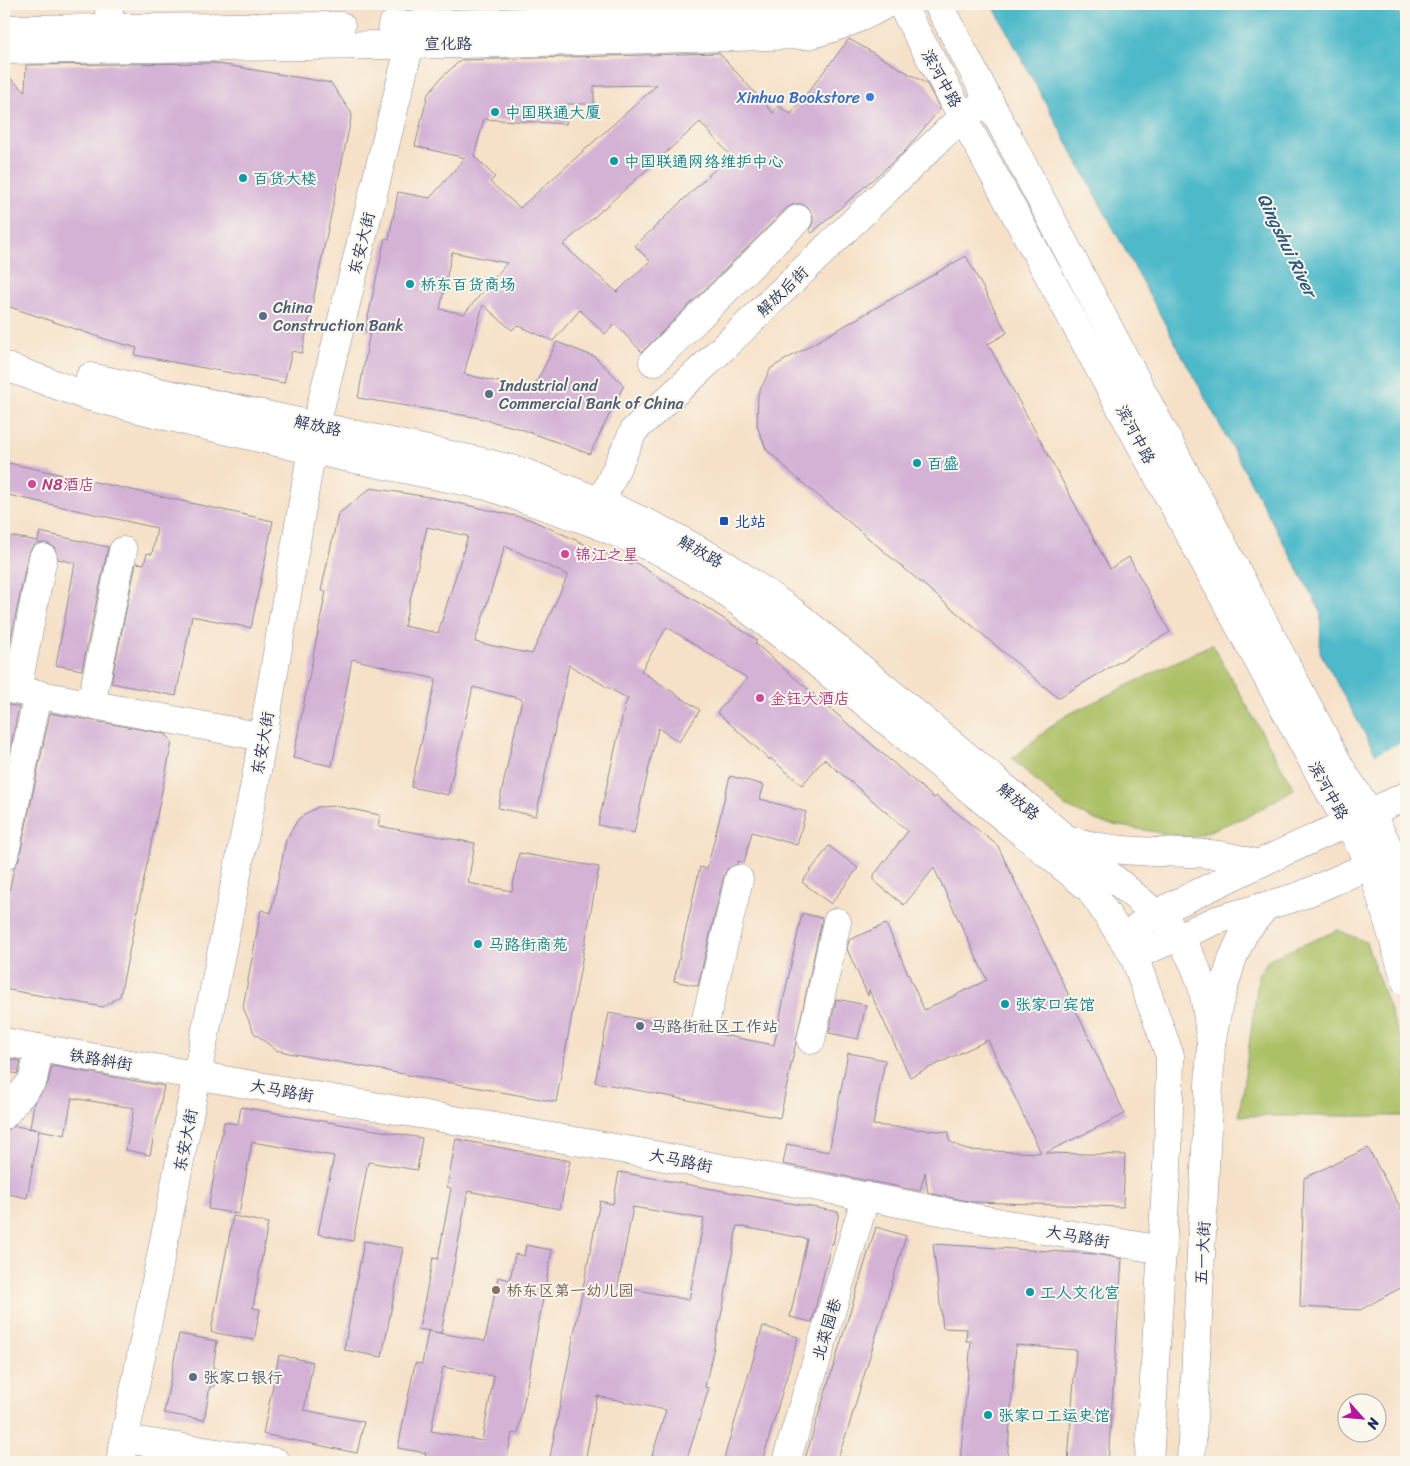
<svg xmlns="http://www.w3.org/2000/svg" width="1410" height="1466" font-family="Sriracha,'LXGW WenKai TC',sans-serif">
<style>
.green{fill:#acc065;stroke:#647862}
.water{fill:#4db9c9;stroke:#347494}
.pier{fill:#f6e1c8}
.building{fill:#d4b2d6;fill-rule:evenodd}
.lines{fill:none;stroke-linecap:round;stroke-linejoin:round}
.minor-casing{stroke:#888893;stroke-width:29}
.major-casing{stroke:#888893;stroke-width:29}
.minor{stroke:#fff;stroke-width:28}
.major{stroke:#fff;stroke-width:28}
.shop-dot{fill:#3f7fe0;stroke:#fbf7ec;stroke-width:2}
.culture-dot{fill:#0f9aa8;stroke:#fbf7ec;stroke-width:2}
.service-dot{fill:#5c6f8a;stroke:#fbf7ec;stroke-width:2}
.hotel-dot{fill:#d1479c;stroke:#fbf7ec;stroke-width:2}
.transit-dot{fill:#1a4fb4;stroke:#fbf7ec;stroke-width:2}
.education-dot{fill:#8d6e63;stroke:#fbf7ec;stroke-width:2}
.labels{text-anchor:middle;stroke-width:4;stroke-linejoin:round;paint-order:stroke}
.street-label{font-size:16px;fill:#1b2f5e;stroke:#fbf7ec}
.shop-label{font-size:16px;fill:#366cbe;stroke:#fbf7ec;text-anchor:end}
.culture-label{font-size:16px;fill:#0d838f;stroke:#fbf7ec;text-anchor:start}
.service-label{font-size:16px;fill:#4e5e75;stroke:#fbf7ec;text-anchor:start}
.hotel-label{font-size:16px;fill:#b23c85;stroke:#fbf7ec;text-anchor:start}
.transit-label{font-size:16px;fill:#164399;stroke:#fbf7ec;text-anchor:start}
.education-label{font-size:16px;fill:#785e54;stroke:#fbf7ec;text-anchor:start}
.water-label{font-size:18px;font-style:italic;fill:#2a587e;stroke:#fbf7ec}
</style>
<rect width="100%" height="100%" fill="#fbf7ec"/>
<filter id="ink" filterUnits="userSpaceOnUse"><feTurbulence type="fractalNoise" baseFrequency=".02" numOctaves="2"/><feDisplacementMap in="SourceGraphic" scale="10" xChannelSelector="R" yChannelSelector="G"/><feConvolveMatrix kernelMatrix="1 2 1 2 8 2 1 2 1" color-interpolation-filters="sRGB"/></filter>
<filter id="wash" filterUnits="userSpaceOnUse"><feTurbulence type="fractalNoise" baseFrequency=".0096" numOctaves="4" result="noise"/><feDisplacementMap in="SourceGraphic" scale="20" xChannelSelector="R" yChannelSelector="G"/><feGaussianBlur stdDeviation="1.12" result="paint"/><feColorMatrix in="noise" values="0 0 0 0 0 0 0 0 0 0 0 0 0 0 0 0 0 1.4 0 .05"/><feComposite in="paint" operator="in"/></filter>
<g filter="url(#wash)">
<rect width="100%" height="100%" fill="#f6e1c8"/>
<g class="green">
<path d="M1212 644 1294 789 1251 815 1191 838 1102 823 1065 806 1012 759 1061 718Z"/>
<path d="M1338 930 1366 942 1406 1056V1116H1239L1259 974 1269 959Z"/>
</g>
<path class="water" d="M992 4H1395L1406 29V809L1320 652 1321 612Z"/>
<path class="pier" d="M1406 740V811L1374 755Z"/>
<g id="blocks">
<g class="building">
<path d="M849 39 927 84 940 109 905 151 812 233 809 230 813 223V216L809 208 802 204H794L787 208 642 352 615 324 605 334 580 310 553 341 517 325 512 330 483 305 464 374 532 390 557 342 595 357 624 385 590 454 518 428 474 417 358 398 370 332 365 331 385 238 389 239 398 192 430 198 465 158 415 146 428 94 441 78 461 60 719 53 773 113 778 106 791 114ZM657 85 520 208 490 182 495 177 474 156 484 119 566 124 567 104H594V86ZM700 122 730 155 635 246 650 261 617 292 563 245ZM452 252 507 263 464 314 440 309Z"/>
<path d="M213 63 331 83 352 114 302 353 292 351 284 383 135 355 137 348 105 339 4 305V73L25 91 26 65Z"/>
<path d="M966 256 1007 333 988 344 1110 569 1129 557 1170 632 1058 698 797 478 766 449 757 426 758 394 771 368Z"/>
<path d="M4 462 273 521 251 628 192 616 176 696 111 683 136 563 144 564 147 553 152 554 157 528 4 494Z"/>
<path d="M371 488 435 498 529 519 631 565 633 561 757 640 755 643 803 685 934 798 936 796 998 846 1125 1114 1045 1153 1125 1155 1123 1207 973 1202 928 1193 925 1172 920 1191 783 1164 787 1144 829 1152 848 1053 885 1060 873 1125 949 1132V1141L966 1150 1041 1153 988 1040 910 1077 869 990 868 996 847 949 849 940 886 924 924 1010 987 980 934 868 904 905 874 881V875L908 831 824 759 802 785 770 758V760L717 712 747 678 667 627 641 671 700 710 679 742 658 728 634 833 598 825 625 705 628 699 569 665 536 816 498 808 522 699 473 687 448 795 411 787 436 679 352 659 332 766 293 758 326 591H321L338 514ZM427 527 468 536 438 633 404 626ZM505 546 568 575 532 654 475 642Z"/>
<path d="M40 532 108 547 82 670 56 665 75 563 58 559 54 547 46 543H38L32 547 28 555 4 673V535L38 541Z"/>
<path d="M4 704 19 707 6 769H4Z"/>
<path d="M50 713 166 734 172 742 120 996 103 1007 4 989V916L14 868 19 859Z"/>
<path d="M730 776 764 785 760 799 806 812 797 845 752 832 744 863 738 861 737 864 727 869 724 875 698 986 674 981 700 867 707 869Z"/>
<path d="M336 806 380 815 378 826 475 843 468 883 512 891 519 853 599 867 556 1102 289 1053 276 1050 254 1033 243 1007 261 910 271 913 286 840 297 821 303 815 318 807Z"/>
<path d="M829 846 858 868 831 904 802 882Z"/>
<path d="M802 913 822 918 780 1118 595 1082 609 1013 695 1030 703 1034 712 1033 774 1045Z"/>
<path d="M836 999 866 1005 858 1039 829 1033Z"/>
<path d="M4 1058 21 1061 18 1074 4 1071Z"/>
<path d="M52 1066 164 1086 150 1155 126 1150 134 1108 72 1098 65 1135 30 1128 34 1103 48 1083Z"/>
<path d="M241 1107 422 1138 417 1170 368 1162 353 1241 318 1234 334 1156 252 1142 239 1214 208 1209 224 1122 238 1124Z"/>
<path d="M15 1126 39 1130 27 1198 4 1193V1142L6 1130Z"/>
<path d="M456 1139 570 1161 560 1209 468 1191 441 1333 419 1329 433 1258 438 1259 451 1188 447 1187Z"/>
<path d="M1368 1148 1406 1218V1285L1360 1310 1300 1307 1304 1178Z"/>
<path d="M619 1172 839 1212 833 1244H831L812 1322 790 1317 807 1239 737 1226 723 1307 705 1387 709 1388 686 1462H650L666 1410 597 1396 585 1462H549L600 1201 613 1204ZM633 1207 704 1219 689 1300 618 1286Z"/>
<path d="M233 1216 268 1223 253 1308 260 1309 254 1340 211 1332Z"/>
<path d="M876 1227 906 1236 848 1429 836 1462H804Z"/>
<path d="M364 1241 403 1248 382 1357 344 1350Z"/>
<path d="M933 1244 1095 1254 1122 1259 1108 1462H1068L1076 1350 1016 1345 1007 1462H960L971 1341H966L967 1329 943 1328Z"/>
<path d="M526 1245 552 1250 518 1434 512 1433 506 1462H424L426 1453 398 1448 415 1363 422 1364 428 1331 485 1341 498 1277 510 1280 515 1254 524 1256ZM443 1367 494 1376 482 1441 431 1431Z"/>
<path d="M763 1326 798 1337 762 1462H723Z"/>
<path d="M179 1334 217 1341 213 1368 218 1369 214 1386H210L204 1420 164 1413Z"/>
<path d="M279 1355 313 1362 304 1410 364 1422 357 1453 263 1434Z"/>
</g>
</g>
</g>
<g filter="url(#ink)">
<use href="#blocks" fill-opacity="0" stroke="#888893" stroke-width="1"/>
<g class="lines">
<defs>
<g id="minor">
<path d="M109 4 110 48"/>
<path d="M653 362 798 219"/>
<path d="M601 502 634 430 699 371 963 116 989 101"/>
<path d="M4 688 263 737"/>
<path d="M17 690 43 558"/>
<path d="M91 704 123 551"/>
<path d="M4 856 38 694"/>
<path d="M706 1019 739 879"/>
<path d="M811 1040 837 922"/>
<path d="M4 1042 644 1153 1001 1223 1163 1250"/>
<path d="M4 1115 33 1080 39 1048"/>
<path d="M125 1439 276 1462"/>
<path d="M786 1462 866 1196"/>
</g>
<g id="major">
<path d="M901 4 1323 780 1371 864 1406 982"/>
<path d="M938 4 1340 767C1357 795 1379 823 1391 854 1398 872 1394 893 1400 911"/>
<path d="M392 25 792 16 815 14 846 4"/>
<path d="M4 29 341 26"/>
<path d="M4 50 459 44 808 35C836 28 861 19 886 4"/>
<path d="M4 366 87 396 194 423 311 450 487 486 591 522 661 552 711 581 805 653 1090 889 1134 956 1170 1056 1168 1150 1149 1462"/>
<path d="M90 377 483 462 523 472 601 502 668 533 727 566 796 614 1167 923C1202 963 1205 993 1211 1044"/>
<path d="M1071 840C1116 854 1162 851 1209 854 1225 855 1242 860 1258 864"/>
<path d="M1123 938 1155 914 1258 864 1406 796"/>
<path d="M1134 956 1217 920 1300 896 1389 857"/>
<path d="M120 1462 255 783 316 425 410 44 409 25"/>
<path d="M1191 1462 1211 1044 1219 1003 1233 957 1244 933 1266 906"/>
</g>
</defs>
<use href="#minor" class="minor-casing"/>
<use href="#major" class="major-casing"/>
<use href="#minor" class="minor"/>
<use href="#major" class="major"/>
</g>
</g>
<circle class="shop-dot" cx="870" cy="97" r="5"/>
<g class="culture-dot">
<circle cx="495" cy="112" r="5"/>
<circle cx="614" cy="161" r="5"/>
<circle cx="243" cy="178" r="5"/>
<circle cx="410" cy="284" r="5"/>
<circle cx="917" cy="463" r="5"/>
<circle cx="478" cy="944" r="5"/>
<circle cx="1005" cy="1004" r="5"/>
<circle cx="1030" cy="1292" r="5"/>
<circle cx="988" cy="1415" r="5"/>
</g>
<g class="service-dot">
<circle cx="263" cy="316" r="5"/>
<circle cx="489" cy="394" r="5"/>
<circle cx="640" cy="1026" r="5"/>
<circle cx="193" cy="1377" r="5"/>
</g>
<g class="hotel-dot">
<circle cx="32" cy="484" r="5"/>
<circle cx="565" cy="554" r="5"/>
<circle cx="760" cy="698" r="5"/>
</g>
<rect class="transit-dot" x="719" y="516" width="10" height="10" rx="2.5"/>
<circle class="education-dot" cx="496" cy="1290" r="5"/>
<g class="labels">
<g class="street-label">
<text x="448" y="49">宣化路</text>
<text transform="translate(942 78) rotate(61)" y="6">滨河中路</text>
<text transform="translate(361 243) rotate(-76)" y="6">东安大街</text>
<text transform="translate(782 291) rotate(-44)" y="6">解放后街</text>
<text transform="translate(318 425) rotate(12)" y="6">解放路</text>
<text transform="translate(1136 434) rotate(62)" y="6">滨河中路</text>
<text transform="translate(701 551) rotate(29)" y="6">解放路</text>
<text transform="translate(262 743) rotate(-80)" y="6">东安大街</text>
<text transform="translate(1329 790) rotate(61)" y="6">滨河中路</text>
<text transform="translate(1019 801) rotate(39)" y="6">解放路</text>
<text transform="translate(101 1059) rotate(9)" y="6">铁路斜街</text>
<text transform="translate(282 1090) rotate(10)" y="6">大马路街</text>
<text transform="translate(185 1140) rotate(-79)" y="6">东安大街</text>
<text transform="translate(681 1160) rotate(11)" y="6">大马路街</text>
<text transform="translate(1078 1236) rotate(10)" y="6">大马路街</text>
<text transform="translate(1202 1253) rotate(-87)" y="6">五一大街</text>
<text transform="translate(826 1329) rotate(-73)" y="6">北菜园巷</text>
</g>
<g class="shop-label">
<text x="860" y="103">Xinhua Bookstore</text>
</g>
<g class="culture-label">
<text x="505" y="118">中国联通大厦</text>
<text x="624" y="167">中国联通网络维护中心</text>
<text x="253" y="184">百货大楼</text>
<text x="420" y="290">桥东百货商场</text>
<text x="927" y="469">百盛</text>
<text x="488" y="950">马路街商苑</text>
<text x="1015" y="1010">张家口宾馆</text>
<text x="1040" y="1298">工人文化宫</text>
<text x="998" y="1421">张家口工运史馆</text>
</g>
<g class="service-label">
<text x="273" y="313">China<tspan x="273" dy="18">Construction Bank</tspan></text>
<text x="499" y="391">Industrial and<tspan x="499" dy="18">Commercial Bank of China</tspan></text>
<text x="650" y="1032">马路街社区工作站</text>
<text x="203" y="1383">张家口银行</text>
</g>
<g class="hotel-label">
<text x="42" y="490">N8酒店</text>
<text x="575" y="560">锦江之星</text>
<text x="770" y="704">金钰大酒店</text>
</g>
<g class="transit-label">
<text x="734" y="527">北站</text>
</g>
<g class="education-label">
<text x="506" y="1296">桥东区第一幼儿园</text>
</g>
<g class="water-label">
<text transform="translate(1287 245) rotate(64)" y="6">Qingshui River</text>
</g>
</g>
<rect width="1410" height="1466" fill="none" stroke="#fbf7ec" stroke-width="20"/>
<g transform="translate(1362 1418) rotate(117)"><circle r="24" fill="#fbf7ec" stroke="#a1a7b3"/>
<path d="M0-4L9 19L0 12L-9 19Z" fill="#b5179e"/>
<text y="-8" font-size="14" font-weight="bold" text-anchor="middle" fill="#1b2f5e">N</text>
</g>
</svg>
